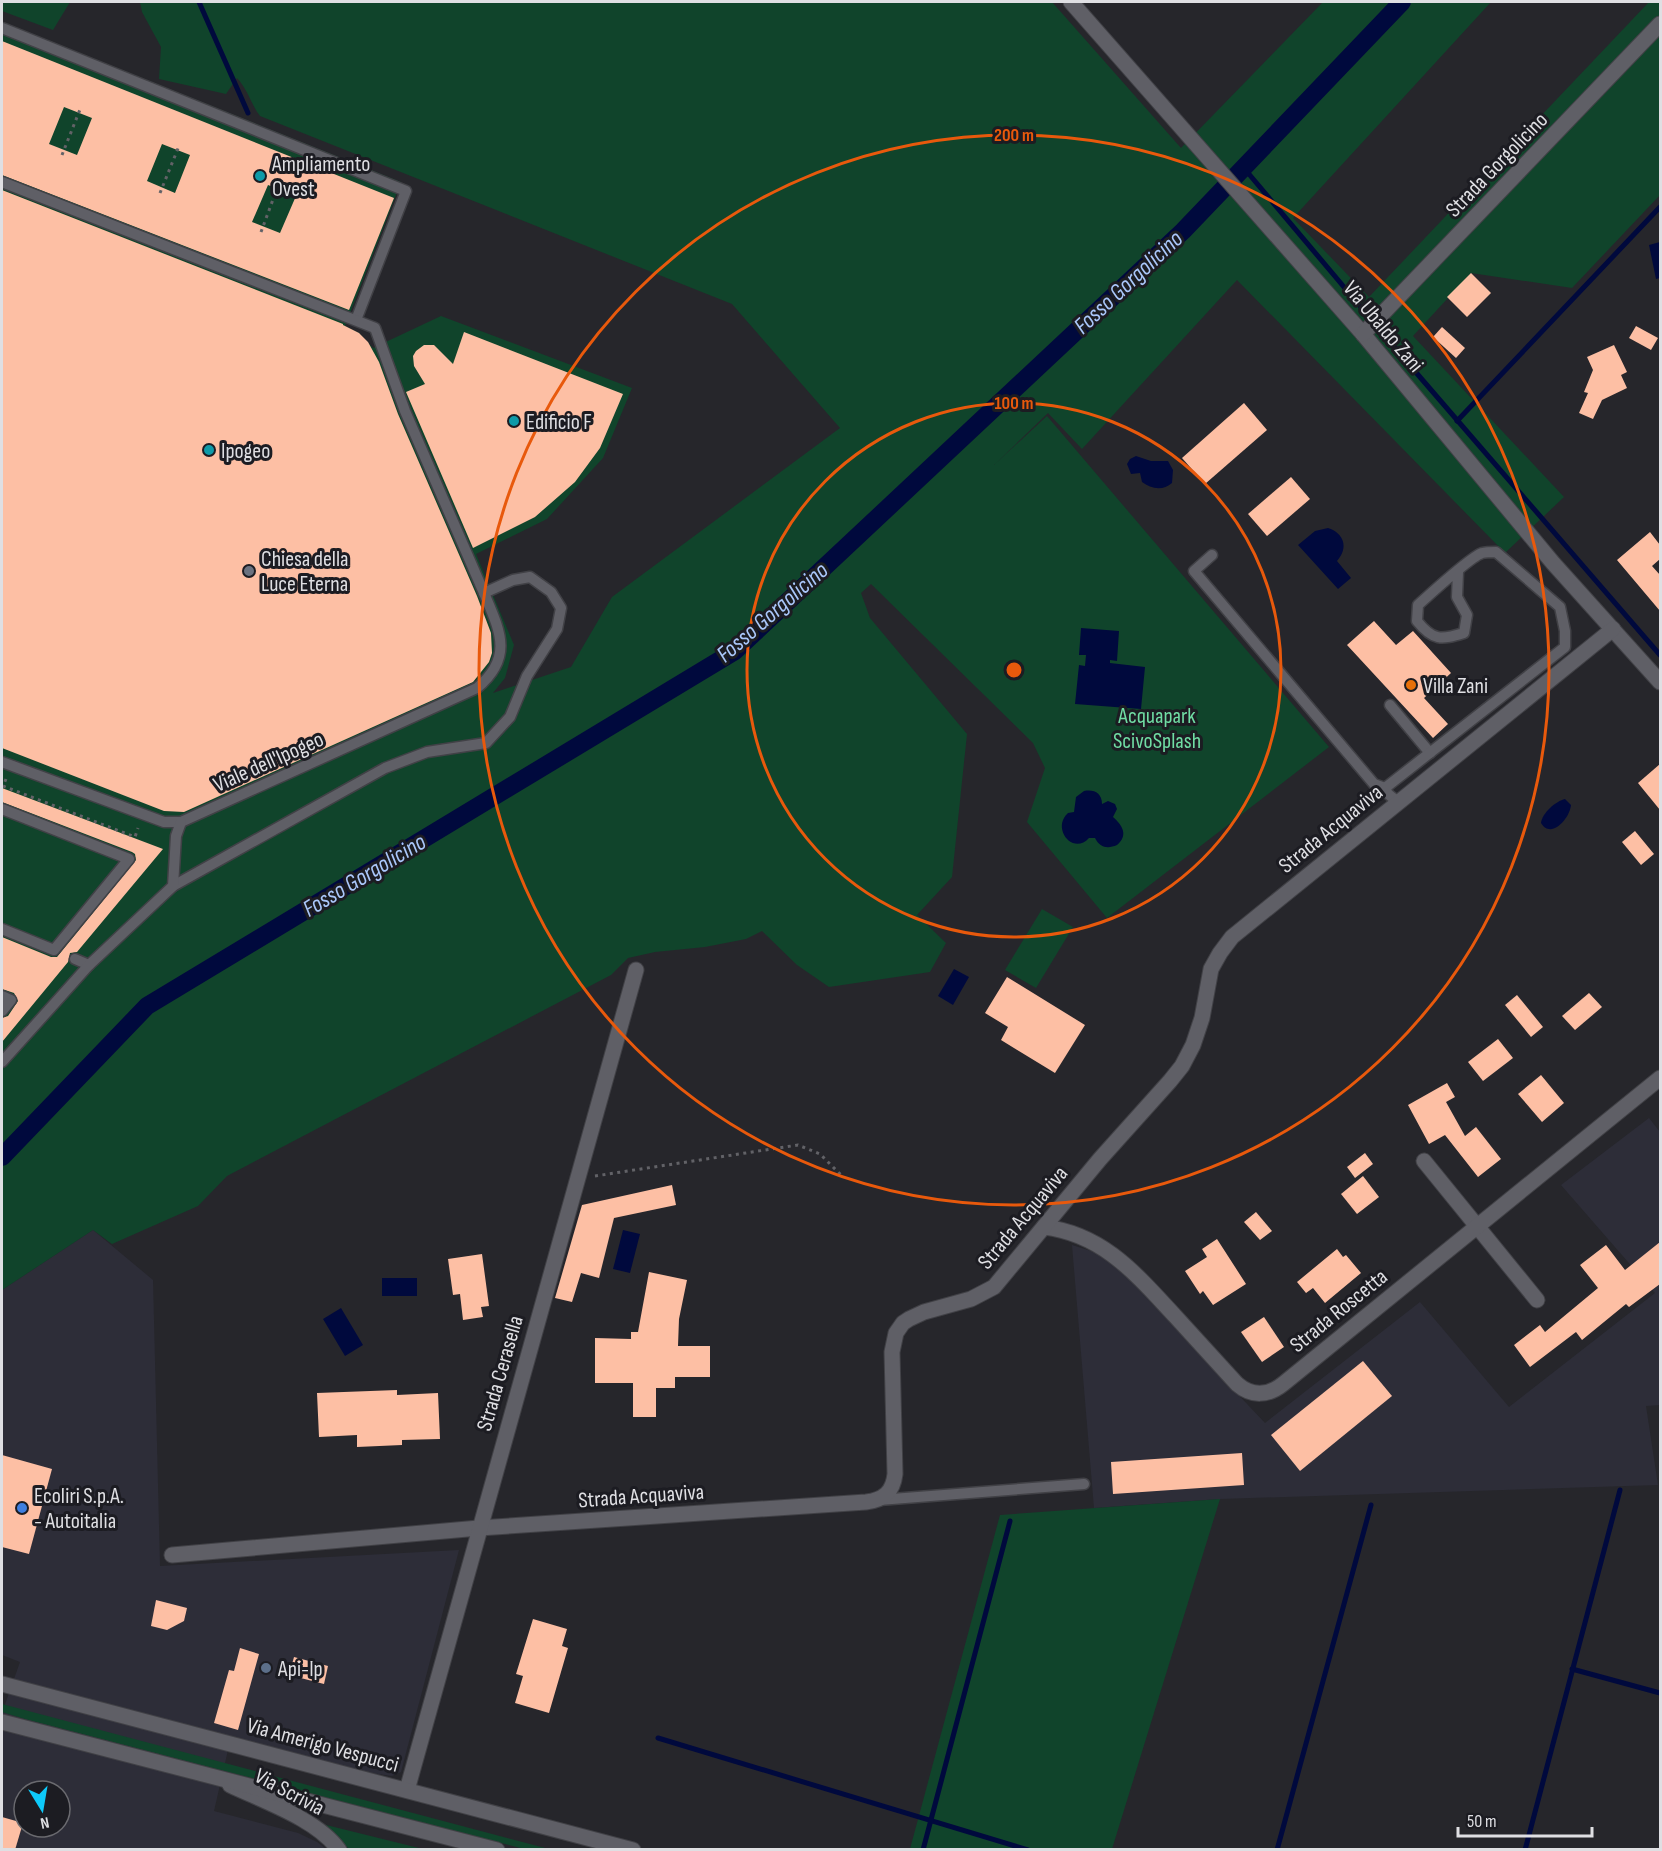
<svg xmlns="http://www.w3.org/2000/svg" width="1662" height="1851" font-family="'Sofia Sans Condensed',sans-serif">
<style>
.built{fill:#2d2d38;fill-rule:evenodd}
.green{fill:#10442b}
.water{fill:#00093d}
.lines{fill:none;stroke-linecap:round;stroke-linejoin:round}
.stream{stroke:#00093d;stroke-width:5}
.canal{stroke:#00093d;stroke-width:18}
.building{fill:#fdbfa4;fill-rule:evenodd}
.service-casing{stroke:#414146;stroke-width:13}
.minor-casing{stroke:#414146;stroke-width:17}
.tertiary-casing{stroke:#414146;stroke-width:17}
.path{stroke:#626267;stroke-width:3;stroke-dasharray:3 4.5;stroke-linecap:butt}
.service{stroke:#5f5f66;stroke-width:10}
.minor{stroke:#5f5f66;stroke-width:15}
.tertiary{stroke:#5f5f66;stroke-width:15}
.ring{fill:none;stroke:#e8590c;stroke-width:3}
.culture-dot{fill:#0f9aa8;stroke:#1c1c22;stroke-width:2}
.worship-dot{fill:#6b7280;stroke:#1c1c22;stroke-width:2}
.food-dot{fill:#e8710a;stroke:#1c1c22;stroke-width:2}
.shop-dot{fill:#3f7fe0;stroke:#1c1c22;stroke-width:2}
.service-dot{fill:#5c6f8a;stroke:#1c1c22;stroke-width:2}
.labels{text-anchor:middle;stroke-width:6;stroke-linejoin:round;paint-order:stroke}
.poi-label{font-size:22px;fill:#dfdfe3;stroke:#1c1c22;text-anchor:start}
.street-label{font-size:22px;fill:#dfdfe3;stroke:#1c1c22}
.park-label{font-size:22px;fill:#70dda4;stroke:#1c1c22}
.water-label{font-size:24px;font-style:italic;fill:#aac7fa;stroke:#1c1c22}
.centre{fill:#e8590c;stroke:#1c1c22;stroke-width:3}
.ring-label{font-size:18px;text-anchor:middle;font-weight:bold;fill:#e8590c;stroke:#1c1c22;stroke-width:6;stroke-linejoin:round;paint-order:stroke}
</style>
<rect width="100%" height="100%" fill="#26262b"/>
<g class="built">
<path d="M1649 1118 1660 1132V1405L1646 1406 1658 1485 1220 1499 1094 1508 1072 1245 1107 1256 1265 1423 1420 1302 1509 1407 1655 1293 1561 1185Z"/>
<path d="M93 1230 153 1280 160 1566 459 1550 401 1772 392 1776 371 1773 231 1737 214 1811 298 1833 317 1842 326 1849 2 1850V1713L20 1662 2 1655V1290ZM24 1791H60V1827H24Z"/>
</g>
<g class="green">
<path d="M2 2H70L53 30 2 11Z"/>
<path d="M140 2H1052L1181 148 1323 2H1491L1293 218 1369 297 1649 2H1660V195L1572 288 1471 273 1413 336 1564 497 1505 553 1237 280 1082 449 1048 413 994 465 1047 416 1329 747 1107 918 1027 822 1045 768 1033 743 871 584 861 593 870 618 967 734 952 877 917 915 946 943 930 972 829 987 797 965 762 931 746 939 705 947 655 952 628 958 611 975 227 1176 198 1206 112 1244 93 1230 2 1290V22L401 182 345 326 359 333 373 348 441 316 632 388 603 458 547 519 476 554 514 645 505 678 493 693 571 667 612 597 840 428 732 304 260 116C251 104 248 90 237 78L226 94 159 79 161 47 142 12Z"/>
<path d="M1042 909 1073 927 1036 988 1005 970Z"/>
<path d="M1220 1499 1112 1849H910L1000 1515Z"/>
<path d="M2 1704 549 1849H524L25 1719 2 1712Z"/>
<path d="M314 1822 423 1849H349L337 1836Z"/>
</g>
<g class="water">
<path d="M1660 242V278L1656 279 1649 245Z"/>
<path d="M1136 456 1151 461H1168L1173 470 1172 483C1163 491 1151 489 1142 482L1140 473 1131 474 1127 464 1130 459Z"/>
<path d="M1328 528C1344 533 1349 548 1337 561L1351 578 1338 589 1298 545 1315 531Z"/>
<path d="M1081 628 1119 631 1117 661 1110 660V663L1145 667 1141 709 1075 704 1079 665 1085 666 1086 655H1079Z"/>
<path d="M1084 791C1094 789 1102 793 1102 804L1108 801 1115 804 1117 809 1113 817C1122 825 1129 835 1117 845 1108 849 1100 848 1095 838H1089C1073 856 1051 828 1068 813L1074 812 1076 797Z"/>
<path d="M1565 799 1571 805C1570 818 1551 840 1541 823 1542 813 1556 801 1565 799Z"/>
<path d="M954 969 969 977 953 1005 938 996Z"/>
<path d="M623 1230 640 1234 630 1273 613 1269Z"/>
<rect x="382" y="1278" width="35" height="18"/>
<path d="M341 1308 363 1345 345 1356 323 1319Z"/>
</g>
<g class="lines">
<g class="stream">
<path d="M199 2 248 113"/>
<path d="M1243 167 1365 312"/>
<path d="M1388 340 1660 655"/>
<path d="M1457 421 1660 207"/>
<path d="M1572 1669 1660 1693"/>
<path d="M658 1738 1028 1850"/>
<path d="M923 1850 1010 1521"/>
<path d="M1277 1850 1371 1505"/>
<path d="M1525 1850 1620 1490"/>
</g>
<path class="canal" d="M2 1157 147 1006 735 651 1183 231 1402 2"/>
</g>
<g class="building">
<path d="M2 41 394 198 349 310 2 175ZM64 107 92 118 77 155 49 144ZM162 144 190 155 175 193 147 181ZM268 185 296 196 280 233 252 222Z"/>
<path d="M2 190 343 324V325L359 333 368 342 379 362 398 414 477 596 491 633 492 653 489 662 473 682 184 812 164 811 2 748Z"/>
<path d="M1471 273 1491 293 1467 317 1447 297Z"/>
<path d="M1636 326 1658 338 1651 350 1629 338Z"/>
<path d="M1442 327 1465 348 1456 358 1433 337Z"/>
<path d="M464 332 623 394 600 448 575 482 535 517 473 548 406 392 425 384 414 366 413 356 416 351 424 345H434L453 364Z"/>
<path d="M1614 345 1627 372 1621 375 1627 388 1602 400 1593 419 1579 413 1588 393 1584 392 1593 370 1587 357Z"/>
<path d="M1244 403 1267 430 1205 484 1182 458Z"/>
<path d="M1291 477 1310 499 1267 536 1248 514Z"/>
<path d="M1650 532 1660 545V559L1652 566 1660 575V611L1617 560Z"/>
<path d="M1374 621 1396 645 1413 631 1451 673 1424 698 1448 724 1433 738 1347 645Z"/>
<path d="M1660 764V810L1638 783Z"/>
<path d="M2 788 163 849 77 952 70 953 68 962 2 1042V1018L8 1016 18 1001 14 993 2 989V937L51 957H57L136 860 135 854 132 852 2 802Z"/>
<path d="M1635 831 1654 854 1641 865 1622 842Z"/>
<path d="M1007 977 1085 1025 1055 1073 1001 1040 1008 1027 985 1013Z"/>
<path d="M1589 993 1602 1007 1575 1030 1562 1016Z"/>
<path d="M1517 995 1543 1027 1531 1037 1505 1005Z"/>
<path d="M1498 1039 1513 1058 1483 1081 1468 1062Z"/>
<path d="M1541 1075 1564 1103 1542 1122 1518 1094Z"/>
<path d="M1447 1083 1455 1097 1446 1102 1465 1136 1476 1127 1501 1159 1478 1177 1445 1135 1429 1144 1408 1105Z"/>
<path d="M1365 1153 1373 1164 1355 1178 1347 1167Z"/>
<path d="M1363 1176 1379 1197 1357 1214 1341 1194Z"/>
<path d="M672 1185 676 1205 614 1218 599 1278 581 1273 572 1302 555 1298 582 1205Z"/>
<path d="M1256 1212 1272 1231 1260 1240 1244 1222Z"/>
<path d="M1217 1239 1246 1284 1213 1305 1203 1291 1200 1294 1185 1271 1207 1257 1202 1249Z"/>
<path d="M1660 1242V1284L1629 1307 1626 1304 1582 1340 1576 1332 1530 1367 1514 1345 1540 1325 1545 1332 1598 1288 1580 1265 1606 1245 1625 1270Z"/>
<path d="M1337 1249 1343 1257 1346 1255 1361 1273 1325 1303 1313 1288 1306 1293 1297 1282Z"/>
<path d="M482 1254 489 1306 481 1307 483 1317 463 1320 460 1294 453 1295 448 1259Z"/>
<path d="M649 1272 687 1280 679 1319 678 1346H710V1377H675V1388H656V1417H633V1383H595V1338L631 1339V1332H638Z"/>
<path d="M1264 1317 1284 1347 1262 1362 1241 1332Z"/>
<path d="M1363 1361 1392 1396 1300 1471 1271 1435Z"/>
<path d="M397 1390V1395L438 1393 440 1439 402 1440V1445L357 1447V1435L319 1437 317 1393Z"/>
<path d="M1242 1453 1244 1485 1113 1494 1111 1462Z"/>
<path d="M2 1455 52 1469 29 1554 2 1547Z"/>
<path d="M156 1600 187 1608 184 1621 167 1630 151 1626Z"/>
<path d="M533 1619 567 1629 562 1646 568 1648 549 1713 515 1703 523 1676 516 1674Z"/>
<path d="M240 1648 259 1654 238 1730 214 1723 229 1670 234 1671Z"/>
<path d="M294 1657 328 1666 324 1684 289 1675Z"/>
<path d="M2 1817 23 1823 15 1850H2Z"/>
</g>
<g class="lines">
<defs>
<g id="service">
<path d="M2 28 406 191 356 320"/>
<path d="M2 182 375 328 405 411 484 593"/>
<path d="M1212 555 1194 571 1374 784 1385 788"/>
<path d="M1390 705 1430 753"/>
<path d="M2 762 164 822H181L477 688C514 657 500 631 484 593L513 580 530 577 551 592 561 608 557 629 527 676 510 717 486 743 427 752 385 768 173 886"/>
<path d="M1398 802 1388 794 1385 788 1565 647V631L1560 607 1496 552C1492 552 1486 552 1482 553 1471 557 1429 595 1418 605L1417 621C1433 641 1441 640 1464 633L1467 615 1457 597 1458 572"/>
<path d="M2 809 129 859 54 950 2 929"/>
<path d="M75 959 89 965"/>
<path d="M2 996 11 1000 2 1011"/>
<path d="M2 1062 89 965 173 886 176 836 181 822"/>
<path d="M879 1500 1084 1484"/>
</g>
<g id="minor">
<path d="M1071 2 1363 334 1553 563 1660 682"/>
<path d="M1363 334 1660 24"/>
<path d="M1424 1161 1537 1300"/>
<path d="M1044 1227C1103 1234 1136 1274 1175 1316 1195 1338 1216 1361 1237 1384 1252 1397 1268 1396 1283 1384L1660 1078"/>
<path d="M172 1555 479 1528 866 1502C884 1500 893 1492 895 1474L892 1352 896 1333 903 1323 909 1319 924 1312 971 1299 994 1287 1100 1159 1170 1081 1182 1066 1193 1045 1202 1018 1211 969 1220 953 1232 937 1613 629"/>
<path d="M230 1785C263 1801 317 1819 339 1850"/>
<path d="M407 1790 636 970"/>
</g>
<g id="tertiary">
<path d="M2 1684 633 1850"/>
<path d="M2 1722 497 1850"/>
</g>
</defs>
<use href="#service" class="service-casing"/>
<use href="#minor" class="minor-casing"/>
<use href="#tertiary" class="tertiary-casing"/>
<g class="path">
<path d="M62 155 81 107"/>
<path d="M160 193 179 146"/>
<path d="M261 232 278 186"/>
<path d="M6 779 3 786 135 837 138 828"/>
<path d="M595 1176 798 1145 820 1154 843 1177"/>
</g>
<use href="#service" class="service"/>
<use href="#minor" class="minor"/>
<use href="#tertiary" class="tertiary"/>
</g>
<g class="ring">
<circle cx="1014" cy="670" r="267"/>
<circle cx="1014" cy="670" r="535"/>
</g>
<g class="culture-dot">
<circle cx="260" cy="176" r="6"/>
<circle cx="514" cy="421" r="6"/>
<circle cx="209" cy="450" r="6"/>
</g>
<circle class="worship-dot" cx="249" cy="571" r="6"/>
<circle class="food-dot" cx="1411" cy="685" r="6"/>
<circle class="shop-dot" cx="22" cy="1508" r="6"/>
<circle class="service-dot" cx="266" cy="1668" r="6"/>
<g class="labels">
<g class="poi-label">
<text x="272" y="171">Ampliamento<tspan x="272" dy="25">Ovest</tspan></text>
<text x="526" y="429">Edificio F</text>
<text x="221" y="458">Ipogeo</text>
<text x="261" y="566">Chiesa della<tspan x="261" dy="25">Luce Eterna</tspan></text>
<text x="1423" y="693">Villa Zani</text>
<text x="34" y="1503">Ecoliri S.p.A.<tspan x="34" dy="25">- Autoitalia</tspan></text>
<text x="278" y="1676">Api-Ip</text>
</g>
<g class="street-label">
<text transform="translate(1496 164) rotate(-46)" y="8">Strada Gorgolicino</text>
<text transform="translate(1384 326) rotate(50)" y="8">Via Ubaldo Zani</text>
<text transform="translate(268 761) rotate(-24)" y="8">Viale dell'Ipogeo</text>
<text transform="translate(1330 828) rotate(-39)" y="8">Strada Acquaviva</text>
<text transform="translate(1022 1217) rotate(-50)" y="8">Strada Acquaviva</text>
<text transform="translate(1338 1310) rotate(-39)" y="8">Strada Roscetta</text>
<text transform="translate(499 1373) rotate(-74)" y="8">Strada Cerasella</text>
<text transform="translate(641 1495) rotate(-4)" y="8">Strada Acquaviva</text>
<text transform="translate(323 1744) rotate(15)" y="8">Via Amerigo Vespucci</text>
<text transform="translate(290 1791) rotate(28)" y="8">Via Scrivia</text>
</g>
<g class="park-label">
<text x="1157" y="723">Acquapark<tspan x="1157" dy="25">ScivoSplash</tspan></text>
</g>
<g class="water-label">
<text transform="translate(1128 282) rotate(-43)" y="8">Fosso Gorgolicino</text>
<text transform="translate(772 612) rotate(-41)" y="8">Fosso Gorgolicino</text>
<text transform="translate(364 875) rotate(-31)" y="8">Fosso Gorgolicino</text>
</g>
</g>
<circle cx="1014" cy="670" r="9" class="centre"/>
<g class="ring-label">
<text x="1014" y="141">200 m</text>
<text x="1014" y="409">100 m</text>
</g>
<rect width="1662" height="1851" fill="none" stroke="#dfdfe3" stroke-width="6"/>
<g transform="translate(42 1809) rotate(169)"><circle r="28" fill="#1c1c22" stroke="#6a6a6f" stroke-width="1.5"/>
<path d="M0-4.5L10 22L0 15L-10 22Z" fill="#0ecafa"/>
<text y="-9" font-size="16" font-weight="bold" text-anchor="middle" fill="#dfdfe3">N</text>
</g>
<path d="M1458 1827v9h134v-9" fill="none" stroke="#dfdfe3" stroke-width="3"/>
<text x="1467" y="1827" font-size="18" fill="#dfdfe3" stroke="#1c1c22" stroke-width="4.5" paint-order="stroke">50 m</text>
</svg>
